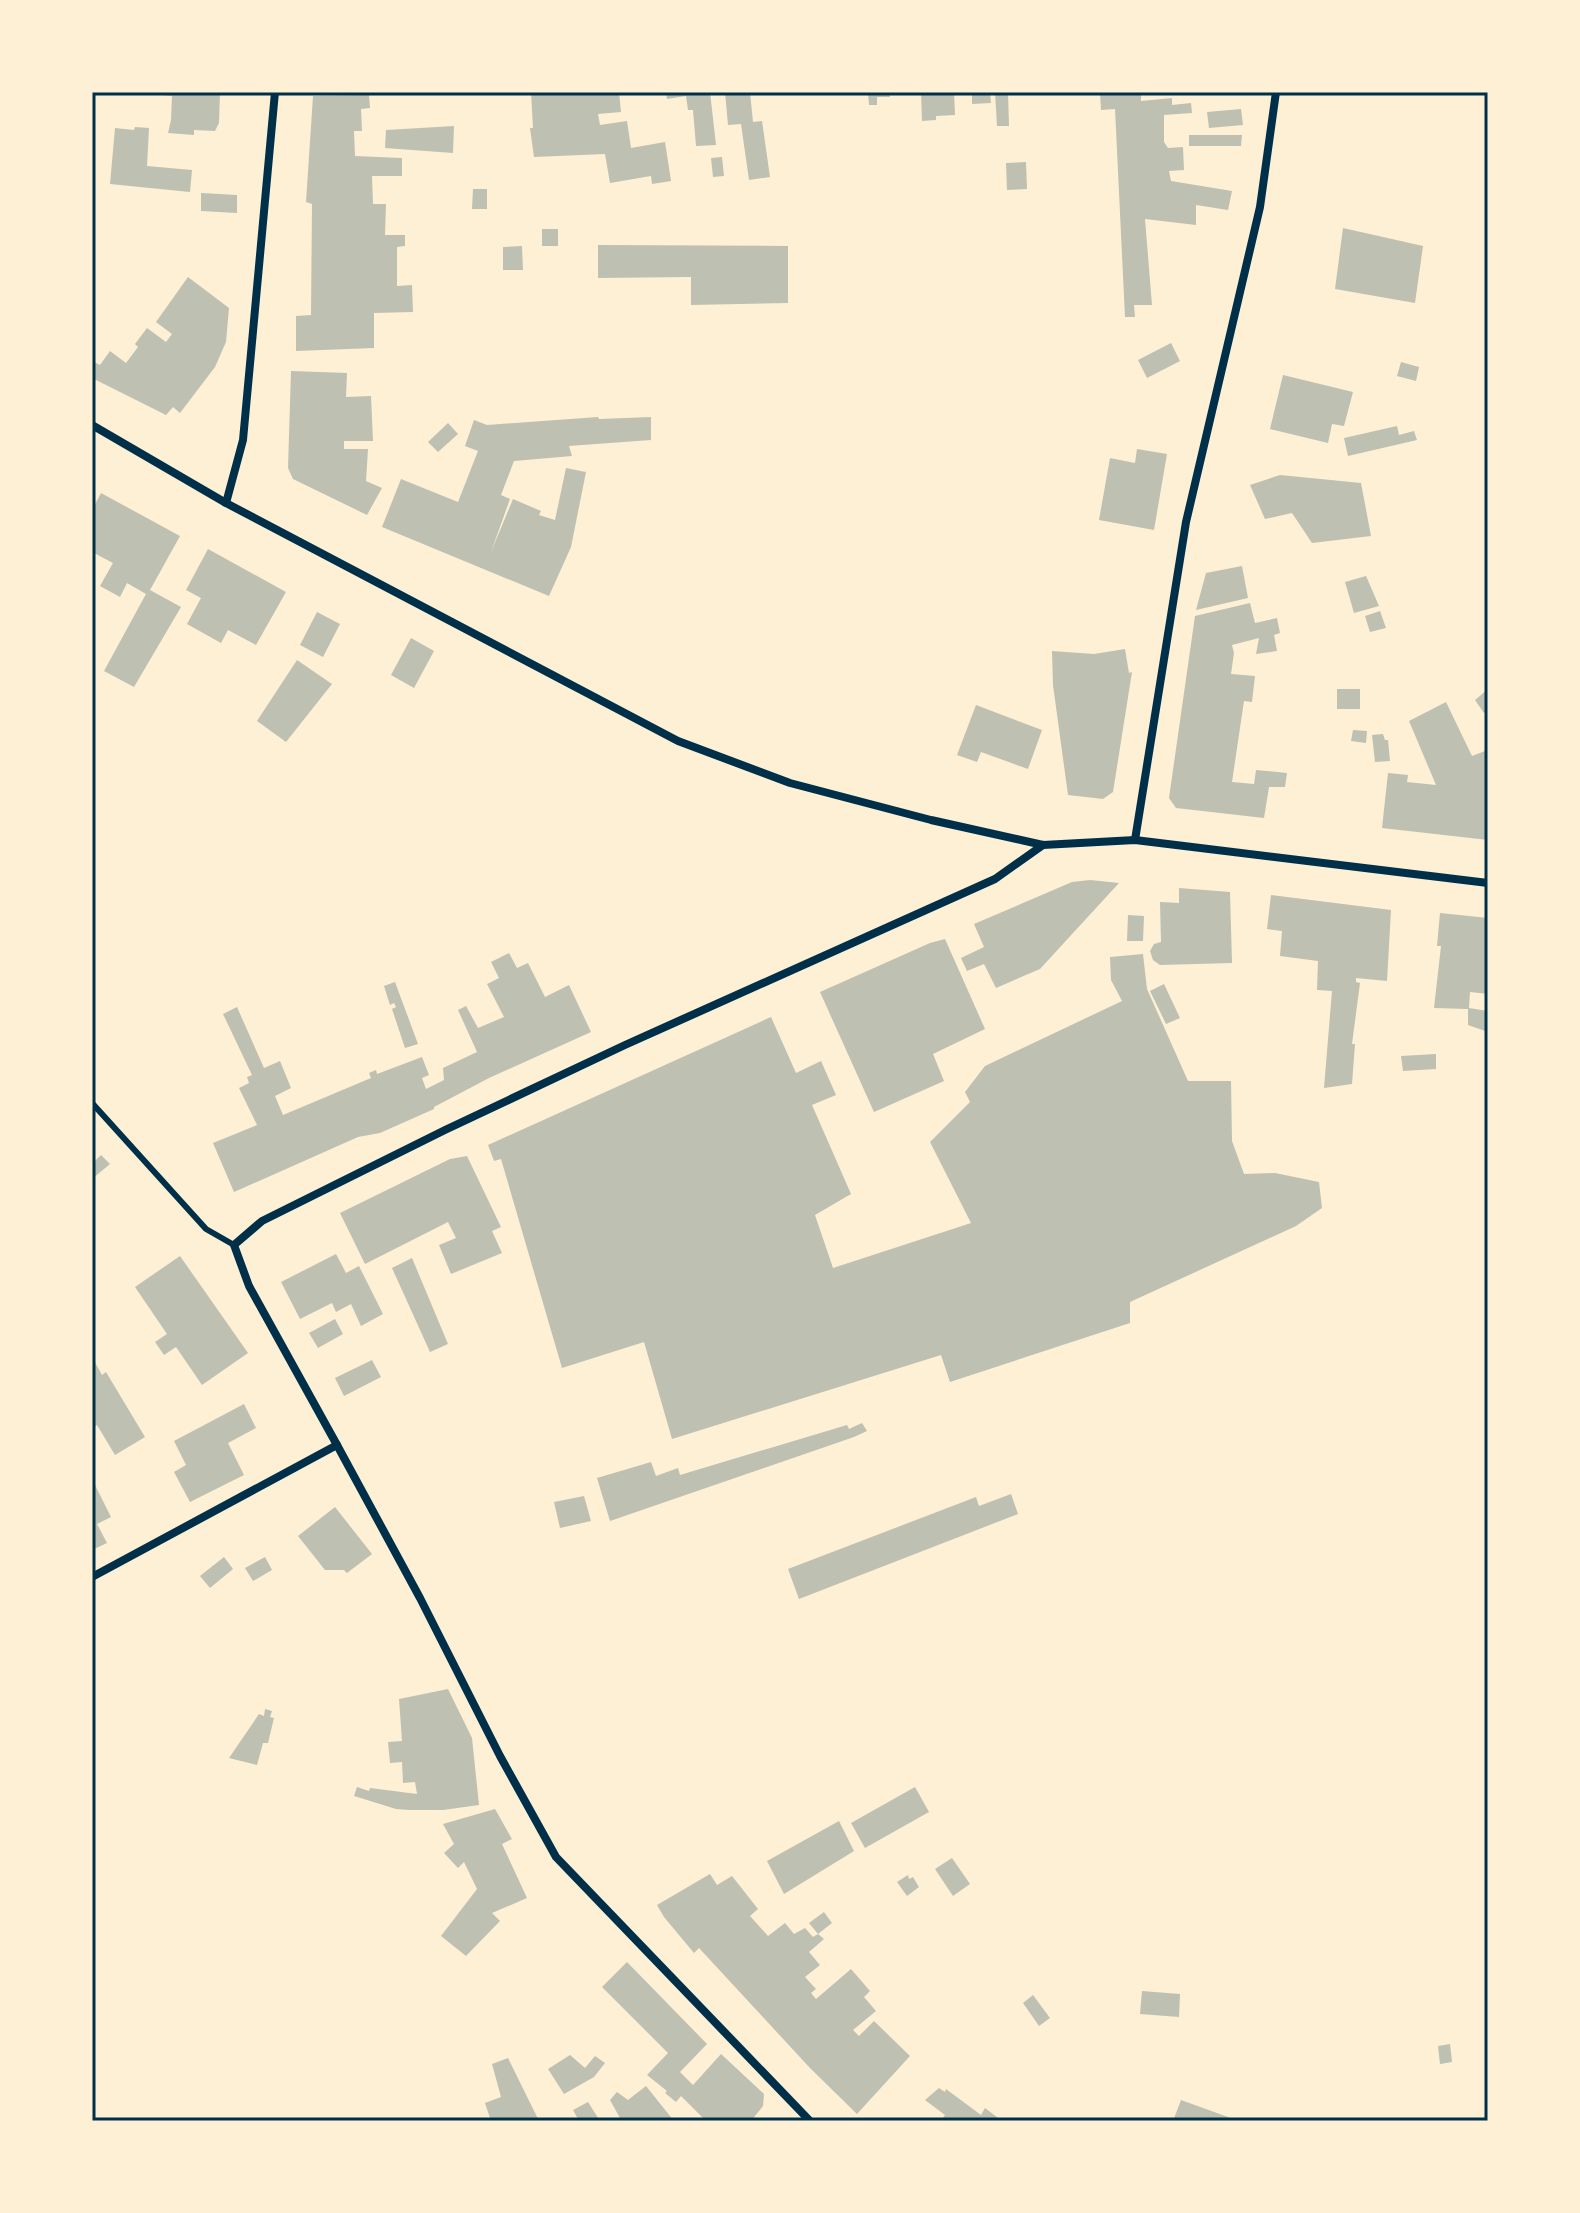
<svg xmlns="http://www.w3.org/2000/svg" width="1580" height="2213" font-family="Bitter,serif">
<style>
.building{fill:#bec0b2}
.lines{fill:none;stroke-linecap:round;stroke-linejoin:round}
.service{stroke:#003049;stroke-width:6}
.minor{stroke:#003049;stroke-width:8}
.neatline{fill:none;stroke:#003049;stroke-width:3}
</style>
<rect width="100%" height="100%" fill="#fdf0d5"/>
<g class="building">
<path d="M153 92H220L219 123 215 131 194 130V135L168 133 171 120 172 96 153 94Z"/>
<path d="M531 92H619L621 112 598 114 600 125 627 121 631 148 665 142 671 181 652 184 651 176 610 183 605 154 534 157 530 128H533Z"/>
<path d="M666 92H710L716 145 696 146 693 110H688L686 96 667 99Z"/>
<path d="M725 92H750L753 122 762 121 770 177 749 180 741 124 728 125Z"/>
<path d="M868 92H889L890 97H877V105H869Z"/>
<path d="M921 92H954L955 115 936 116V120L922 121Z"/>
<path d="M972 92H990L991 103 972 104Z"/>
<path d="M995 92H1008L1009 126H997Z"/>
<path d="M1100 92H1141V101L1172 98V105L1191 103 1192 113 1164 115V142L1168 148 1183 147 1184 170 1169 171 1171 181 1232 191 1228 210 1196 205V225L1145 219 1152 305H1134L1135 317H1125L1115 109 1101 110Z"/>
<path d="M369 95 370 108 361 109 362 131H354L355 156 402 158V176H372L373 204H386L385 235H405V246L397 247V286L412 285 413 312 374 313V348L296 351V316L311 315 312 204 306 202 313 96Z"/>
<path d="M1241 109 1243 125 1209 128 1207 112Z"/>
<path d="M454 126 453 153 385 148 386 130Z"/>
<path d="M135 127 149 128 147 166 192 170 190 192 110 184 115 128 134 130Z"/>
<path d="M1189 135H1242L1241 146H1189Z"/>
<path d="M722 157 724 176 713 177 711 158Z"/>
<path d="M1026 162 1027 189 1007 190 1006 163Z"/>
<path d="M473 189H487V209H472Z"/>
<path d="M201 193 237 195V213L201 211Z"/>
<path d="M1343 228 1423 246 1415 303 1335 289Z"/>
<rect x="542" y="229" width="16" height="17"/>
<path d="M598 245 788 246V303L691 305V277L598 278Z"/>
<path d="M522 246 523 270H503V247Z"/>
<path d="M188 277 229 308 226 342 215 367 180 413 173 407 166 415 92 378V361L100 365 110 351 126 363 138 347 135 344 147 328 166 342 172 334 156 322Z"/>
<path d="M1171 343 1180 361 1147 378 1138 360Z"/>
<path d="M1401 362 1419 367 1416 381 1397 376Z"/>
<path d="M291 371 347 373 346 397 371 396 373 441H344V449H368L366 481 382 488 367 515 293 479 288 468Z"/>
<path d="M1283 375 1353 392 1344 426 1332 424 1328 443 1270 429Z"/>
<path d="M598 417 599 419 651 417V440L569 446 572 456 514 461 501 495 510 499 491 552 513 499 541 511 539 515 555 520 566 468 586 472 571 547 549 596 382 527 401 479 458 502 478 451 465 446 474 420 487 425Z"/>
<path d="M448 423 458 434 438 452 428 442Z"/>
<path d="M1397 426 1399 435 1414 431 1417 440 1348 456 1344 438Z"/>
<path d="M1137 449 1167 454 1154 530 1099 520 1110 458 1135 463Z"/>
<path d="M1280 475 1361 483 1371 536 1312 543 1292 513 1265 519 1250 485Z"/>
<path d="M101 493 180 536 150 590 181 607 134 687 104 671 146 594 127 583 120 597 100 586 113 563 92 552V510Z"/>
<path d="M208 549 286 592 256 645 228 630 221 643 187 624 201 598 186 590Z"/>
<path d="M1242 566 1248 598 1196 610 1206 573Z"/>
<path d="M1366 576 1379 606 1354 613 1345 582Z"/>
<path d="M1250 603 1255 623 1277 618 1280 633 1274 635 1277 651 1256 654 1259 638 1232 645 1234 653 1231 674 1255 676 1252 702 1244 701 1232 782 1254 784 1256 770 1287 773 1285 787H1269L1264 818 1176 808 1169 798 1195 616Z"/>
<path d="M1380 611 1386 628 1370 632 1365 616Z"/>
<path d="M317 612 340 624 323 657 300 645Z"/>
<path d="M411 638 434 651 414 688 391 675Z"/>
<path d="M1125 649 1129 673 1132 672 1113 792 1103 799 1068 795 1053 685 1052 651 1094 654Z"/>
<path d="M297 660 332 684 286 742 257 721Z"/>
<rect x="1337" y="689" width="23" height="20"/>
<path d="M1488 689V709L1484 713 1475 700Z"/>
<path d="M1446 702 1472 756 1485 751 1488 747V840L1382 828 1388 773 1408 775 1407 782 1436 785 1409 721Z"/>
<path d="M976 705 1042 730 1028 769 981 752 977 762 957 755Z"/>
<path d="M1353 730 1367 731 1366 743 1351 741Z"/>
<path d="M1383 734 1385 740H1388L1390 761 1375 762 1372 735Z"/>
<path d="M1090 880 1119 883 1040 969 996 988 984 964 967 971 961 958 984 947 974 924 1072 882Z"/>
<path d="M1179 888 1230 892 1232 963 1160 965 1153 960 1150 951 1154 944 1161 942 1160 902 1179 903Z"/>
<path d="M1271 895 1391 910 1387 981 1356 978V982L1360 983 1352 1044H1355L1352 1084 1324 1088 1332 991 1317 990 1318 961 1280 956 1282 931 1267 929Z"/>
<path d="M1440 913 1488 918V994L1470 992 1469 1008 1488 1011V1032L1468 1025V1009L1434 1008 1441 946H1437Z"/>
<path d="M1128 915 1144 916 1143 941H1127Z"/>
<path d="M945 939 985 1029 933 1054 944 1081 874 1112 820 992 930 943Z"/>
<path d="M509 953 517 968 528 963 545 997 569 985 591 1032 489 1078 434 1107V1109L380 1133 358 1137 234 1192 213 1143 257 1125 239 1088 249 1083 247 1077 252 1075 223 1014 237 1007 264 1068 280 1061 291 1088 275 1096 283 1115 371 1078 369 1073 376 1070 377 1074 422 1057 429 1075 422 1078 426 1089 444 1080 443 1068 477 1052 458 1010 466 1006 478 1028 504 1017 487 984 499 978 491 962Z"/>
<path d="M1143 954 1147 989 1188 1081H1231L1232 1141 1244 1174 1275 1173 1319 1182 1322 1208 1296 1226 1130 1302V1323L950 1382 941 1355 672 1439 644 1342 562 1368 501 1159 494 1161 488 1145 771 1017 796 1073 821 1061 836 1095 812 1105 851 1194 815 1215 833 1268 971 1223 930 1142 970 1102 965 1092 985 1066 1122 1001 1111 980 1110 957Z"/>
<path d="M395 982 418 1044 405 1048 392 1009 396 1007 394 1003 390 1005 384 986Z"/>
<path d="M1164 984 1180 1018 1166 1024 1150 991Z"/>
<path d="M1436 1054V1069L1403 1071 1401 1056Z"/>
<path d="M101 1155 110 1164 92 1179V1164Z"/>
<path d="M467 1156 501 1227 492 1231 502 1253 451 1274 439 1245 456 1238 448 1222 365 1264 340 1213 450 1159Z"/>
<path d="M336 1254 346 1273 359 1266 383 1314 361 1326 351 1304 336 1312 332 1303 300 1319 281 1282Z"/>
<path d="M180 1256 248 1353 202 1385 176 1347 164 1355 155 1342 167 1334 135 1287Z"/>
<path d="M412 1258 448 1344 430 1352 392 1268Z"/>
<path d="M335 1319 343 1334 318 1348 309 1333Z"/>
<path d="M92 1357 102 1375 106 1372 145 1437 115 1455 97 1425 92 1428Z"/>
<path d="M372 1360 381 1377 344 1396 335 1378Z"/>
<path d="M244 1404 256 1428 228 1443 244 1475 190 1502 174 1472 186 1465 174 1441Z"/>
<path d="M862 1423 867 1431 854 1437 610 1521 597 1478 651 1462 656 1476 678 1468 680 1475 847 1425 849 1429Z"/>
<path d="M92 1479 111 1517 97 1524 107 1543 92 1550Z"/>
<path d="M1011 1494 1018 1514 799 1599 788 1569 976 1497 979 1506Z"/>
<path d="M584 1496 591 1521 560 1528 554 1502Z"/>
<path d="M335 1507 372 1554 347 1573 344 1570H325L298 1536Z"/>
<path d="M224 1557 233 1569 210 1588 200 1576Z"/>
<path d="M265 1557 272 1570 253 1581 245 1568Z"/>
<path d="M448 1689 472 1738 479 1805 443 1810H409L396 1809 354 1796 357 1787 369 1791 370 1788 417 1794 415 1782 403 1783 402 1762 390 1763 388 1742 402 1741 399 1699Z"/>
<path d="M265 1709 272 1711 270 1717 274 1718 268 1743H263L257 1765 229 1758 259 1714 264 1716Z"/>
<path d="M915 1787 929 1812 865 1848 851 1823Z"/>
<path d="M495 1809 512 1839 502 1844 527 1898 492 1913 500 1921 466 1956 441 1936 477 1889 464 1862 458 1868 444 1853 454 1844 443 1824Z"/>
<path d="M839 1821 854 1851 784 1894 767 1861Z"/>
<path d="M952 1858 970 1884 953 1896 935 1869Z"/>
<path d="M710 1874 717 1885 732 1876 758 1909 750 1916 768 1936 785 1923 794 1934 805 1928 813 1937 818 1934 809 1923 824 1912 832 1923 818 1934 824 1939 809 1952 820 1965 805 1977 816 1989 811 1993 816 1999 851 1969 870 1991 864 1997 876 2011 853 2030 859 2036 874 2021 910 2056 857 2114 810 2068 699 1948 694 1953 664 1917 657 1905Z"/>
<path d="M908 1875 909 1879 913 1877 919 1887 907 1896 897 1882Z"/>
<path d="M627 1962 707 2044 680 2072 693 2085 721 2054 764 2094 763 2106 751 2121H706L681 2096 676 2102 665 2093 667 2091 647 2075 668 2053 602 1987Z"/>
<path d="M1142 1991 1180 1994 1179 2017 1140 2014Z"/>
<path d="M1033 1995 1050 2018 1039 2026 1023 2003Z"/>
<path d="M1450 2044 1452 2062 1440 2064 1438 2046Z"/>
<path d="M570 2055 585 2068 595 2056 605 2063 594 2077 564 2094 548 2069Z"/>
<path d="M508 2058 539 2121H491L485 2103 501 2097 492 2064Z"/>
<path d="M646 2086 674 2121H614L620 2118 610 2100 617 2092 628 2100Z"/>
<path d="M939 2088 945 2092 946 2089 981 2115 985 2108 1002 2121H941L945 2115 925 2100Z"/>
<path d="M1181 2100 1239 2121H1173Z"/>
<path d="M588 2102 600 2121H575L578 2119 573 2110Z"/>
</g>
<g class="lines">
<path class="service" d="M92 1103 206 1229 234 1245"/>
<g class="minor">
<path d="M92 425 226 503 678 741 790 783 931 820 1043 845 1135 840 1488 883"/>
<path d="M226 503 243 440 275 92"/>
<path d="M1135 840 1186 522 1260 207 1276 92"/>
<path d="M92 1577 337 1445"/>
<path d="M810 2121 556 1857 500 1756 420 1598 337 1445 249 1286 234 1245 262 1221 445 1130 625 1045 995 879 1043 845"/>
</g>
</g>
<rect width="1580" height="2213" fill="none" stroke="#fdf0d5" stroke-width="188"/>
<rect x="94" y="94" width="1392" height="2025" class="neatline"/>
</svg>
